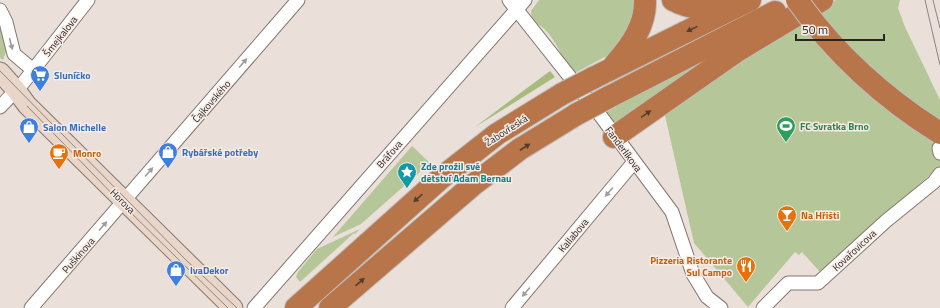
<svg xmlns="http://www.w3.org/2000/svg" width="940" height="308" font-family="'Titillium Web',sans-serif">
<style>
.green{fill:#b5c698}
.forest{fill:#a5bc7e}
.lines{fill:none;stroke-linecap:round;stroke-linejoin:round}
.street-casing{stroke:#827873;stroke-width:15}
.secondary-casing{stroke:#827873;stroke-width:21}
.highway-casing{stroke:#bfbebd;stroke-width:24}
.street{stroke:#fff;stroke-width:13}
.secondary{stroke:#ead6c9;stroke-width:19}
.highway{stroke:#b9754a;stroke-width:22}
.tram{stroke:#8c8581;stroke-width:1}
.highway-bridge-casing{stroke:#bfbebd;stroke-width:24;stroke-linecap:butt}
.highway-bridge{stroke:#b9754a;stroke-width:22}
.oneway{fill:#543d2f}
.oneway2{fill:#9f9d9c}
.labels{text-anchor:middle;stroke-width:3;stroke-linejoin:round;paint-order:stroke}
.street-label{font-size:10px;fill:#292523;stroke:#f7ece6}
.shop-label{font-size:10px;font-weight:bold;fill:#366cbe;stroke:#f7ece6;text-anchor:start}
.leisure-label{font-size:10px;font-weight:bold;fill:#27864d;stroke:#f7ece6;text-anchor:start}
.food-label{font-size:10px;font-weight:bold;fill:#c56008;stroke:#f7ece6;text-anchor:start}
.culture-label{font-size:10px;font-weight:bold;fill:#0d838f;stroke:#f7ece6;text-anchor:start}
</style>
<rect width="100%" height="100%" fill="#eadfd9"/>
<g class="green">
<path d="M539 0H638V12L612 53 573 74C562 60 557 39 542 27 539 24 535 24 532 21L531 11Z"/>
<path d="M836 0H900L898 8 905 27 940 100V168L930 175 820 272 802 252 799 255 795 252 748 307 694 243 664 111 799 21Z"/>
<path d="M0 23 6 51 3 60 0 58Z"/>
<path d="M737 45 617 126 604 113 616 107 615 105Z"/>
<path d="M412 146 430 163 361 224 333 237Z"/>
<path d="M360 229 355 234 354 233 300 282 296 277 298 272 317 249Z"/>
</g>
<path class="forest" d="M550 71 555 77 475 127Z"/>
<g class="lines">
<defs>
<g id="street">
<path d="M509 0 600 115 672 212 693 274 707 297 721 308"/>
<path d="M0 10 6 22 14 54 33 70"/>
<path d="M0 107 23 83 88 0"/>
<path d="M939 148 940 153"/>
<path d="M31 308 298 0"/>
<path d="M254 308 525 0"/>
<path d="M512 308 634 162"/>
<path d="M763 308 788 283H818L886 221 934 182 940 174"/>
</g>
<path id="secondary" d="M0 72 16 90 27 105 233 308"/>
<g id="highway">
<path d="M673 0C691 10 709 9 728 7"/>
<path d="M814 5 822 0"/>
<path d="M615 64C631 46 646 25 645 0"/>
<path d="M593 78 750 0"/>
<path d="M607 98 775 12"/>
<path d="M614 137 737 51 795 16"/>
<path d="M296 308 441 178 497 134 562 94"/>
<path d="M330 308 474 184 520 149 577 114"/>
</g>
</defs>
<use href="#street" class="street-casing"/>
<use href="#secondary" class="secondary-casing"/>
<use href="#highway" class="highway-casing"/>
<use href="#street" class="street"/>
<use href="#secondary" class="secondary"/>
<use href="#highway" class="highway"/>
<g class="tram">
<path d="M925 0 940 65"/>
<path d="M933 0 940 28"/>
<path d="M0 71 185 259 237 308"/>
<path d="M27 106 122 204 228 308"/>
</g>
<defs>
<g id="highway-bridge">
<path d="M797 0C834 53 885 99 940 133"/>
<path d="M562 94 593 78"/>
<path d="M577 114 607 98"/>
</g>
</defs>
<use href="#highway-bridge" class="highway-bridge-casing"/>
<use href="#highway-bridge" class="highway-bridge"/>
</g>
<defs><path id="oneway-solid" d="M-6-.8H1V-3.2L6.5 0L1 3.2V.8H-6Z"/></defs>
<g class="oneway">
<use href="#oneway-solid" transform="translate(692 29) rotate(154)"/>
<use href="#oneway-solid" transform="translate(646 114) rotate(-35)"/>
<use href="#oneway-solid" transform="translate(525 147) rotate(-33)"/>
<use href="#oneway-solid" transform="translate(418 198) rotate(138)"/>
<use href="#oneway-solid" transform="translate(360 282) rotate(-41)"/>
</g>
<g class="oneway2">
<use href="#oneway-solid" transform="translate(11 44) rotate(76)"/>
<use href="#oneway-solid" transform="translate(243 63) rotate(-49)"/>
<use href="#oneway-solid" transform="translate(149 172) rotate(-49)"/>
<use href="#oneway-solid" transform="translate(609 192) rotate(130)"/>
<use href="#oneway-solid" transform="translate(103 226) rotate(-49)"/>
<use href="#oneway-solid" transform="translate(526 292) rotate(130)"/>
</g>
<defs>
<symbol id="supermarket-pin" viewBox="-11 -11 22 30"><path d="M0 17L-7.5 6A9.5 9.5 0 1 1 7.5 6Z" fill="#3f7fe0" stroke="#f7ece6"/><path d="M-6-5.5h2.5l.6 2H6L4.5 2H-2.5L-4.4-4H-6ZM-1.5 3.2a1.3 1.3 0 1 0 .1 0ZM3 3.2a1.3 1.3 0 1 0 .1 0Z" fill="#fff"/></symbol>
<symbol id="stadium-pin" viewBox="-11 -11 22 30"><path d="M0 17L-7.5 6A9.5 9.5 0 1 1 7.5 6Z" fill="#2e9e5b" stroke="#f7ece6"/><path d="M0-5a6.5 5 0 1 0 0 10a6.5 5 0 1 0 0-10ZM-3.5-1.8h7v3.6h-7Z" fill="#fff"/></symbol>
<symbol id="shop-pin" viewBox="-11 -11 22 30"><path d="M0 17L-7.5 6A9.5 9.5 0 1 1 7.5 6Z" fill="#3f7fe0" stroke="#f7ece6"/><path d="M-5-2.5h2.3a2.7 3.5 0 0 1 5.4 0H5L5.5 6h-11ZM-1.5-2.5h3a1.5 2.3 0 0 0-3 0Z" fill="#fff"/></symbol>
<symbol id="cafe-pin" viewBox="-11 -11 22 30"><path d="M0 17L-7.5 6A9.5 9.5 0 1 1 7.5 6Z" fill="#e8710a" stroke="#f7ece6"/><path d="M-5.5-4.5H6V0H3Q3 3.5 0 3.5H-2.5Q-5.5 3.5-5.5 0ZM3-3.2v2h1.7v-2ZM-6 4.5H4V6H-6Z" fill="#fff"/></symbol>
<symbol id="sight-pin" viewBox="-11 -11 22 30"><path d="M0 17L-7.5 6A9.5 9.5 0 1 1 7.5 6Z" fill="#0f9aa8" stroke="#f7ece6"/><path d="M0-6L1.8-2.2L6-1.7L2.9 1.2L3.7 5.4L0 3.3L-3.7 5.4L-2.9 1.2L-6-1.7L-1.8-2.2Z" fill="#fff"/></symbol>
<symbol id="bar-pin" viewBox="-11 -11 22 30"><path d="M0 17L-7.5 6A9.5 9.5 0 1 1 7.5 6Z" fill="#e8710a" stroke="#f7ece6"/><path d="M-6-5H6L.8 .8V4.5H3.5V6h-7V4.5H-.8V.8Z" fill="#fff"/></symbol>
<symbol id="restaurant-pin" viewBox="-11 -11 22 30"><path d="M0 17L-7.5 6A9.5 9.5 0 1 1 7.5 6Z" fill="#e8710a" stroke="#f7ece6"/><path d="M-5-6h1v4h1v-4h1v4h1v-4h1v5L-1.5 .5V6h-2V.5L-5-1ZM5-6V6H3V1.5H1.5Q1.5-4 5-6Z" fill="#fff"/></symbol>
</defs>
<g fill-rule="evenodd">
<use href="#supermarket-pin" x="29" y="64" width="22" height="30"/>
<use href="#stadium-pin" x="775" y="115" width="22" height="30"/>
<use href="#shop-pin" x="18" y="116" width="22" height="30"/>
<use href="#shop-pin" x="157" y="141" width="22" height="30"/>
<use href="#cafe-pin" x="48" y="142" width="22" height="30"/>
<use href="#sight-pin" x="396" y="161" width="22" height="30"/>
<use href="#bar-pin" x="776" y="204" width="22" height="30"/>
<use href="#restaurant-pin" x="735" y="255" width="22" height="30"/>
<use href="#shop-pin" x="165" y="259" width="22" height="30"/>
</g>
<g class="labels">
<g class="street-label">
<text transform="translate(60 36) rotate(-52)" y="4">Šmejkalova</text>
<text transform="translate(211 101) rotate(-49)" y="4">Čajkovského</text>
<text transform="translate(506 130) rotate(-33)" y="4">Žabovřeská</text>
<text transform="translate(624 149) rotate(53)" y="4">Fanderlíkova</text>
<text transform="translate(389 154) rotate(-49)" y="4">Bráfova</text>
<text transform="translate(123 201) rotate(45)" y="4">Horova</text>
<text transform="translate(573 235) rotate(-50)" y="4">Kallabova</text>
<text transform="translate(854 250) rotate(-43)" y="4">Kovařovicova</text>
<text transform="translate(78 255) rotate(-49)" y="4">Puškinova</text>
</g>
<g class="shop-label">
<text x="54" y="79">Sluníčko</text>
<text x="43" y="131">Salon Michelle</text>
<text x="182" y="156">Rybářské potřeby</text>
<text x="190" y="274">IvaDekor</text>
</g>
<g class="leisure-label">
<text x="800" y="130">FC Svratka Brno</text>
</g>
<g class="food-label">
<text x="73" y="157">Monro</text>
<text x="801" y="219">Na Hřišti</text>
<text x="732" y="264" text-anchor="end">Pizzeria Ristorante<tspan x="732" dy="12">Sul Campo</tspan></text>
</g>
<g class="culture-label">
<text x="421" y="170">Zde prožil své<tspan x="421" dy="12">dětství Adam Bernau</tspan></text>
</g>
</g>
<path d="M796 34v6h88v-6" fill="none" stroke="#292523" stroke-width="2"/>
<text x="802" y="34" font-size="12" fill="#292523" stroke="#f7ece6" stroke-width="3" paint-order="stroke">50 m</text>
</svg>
